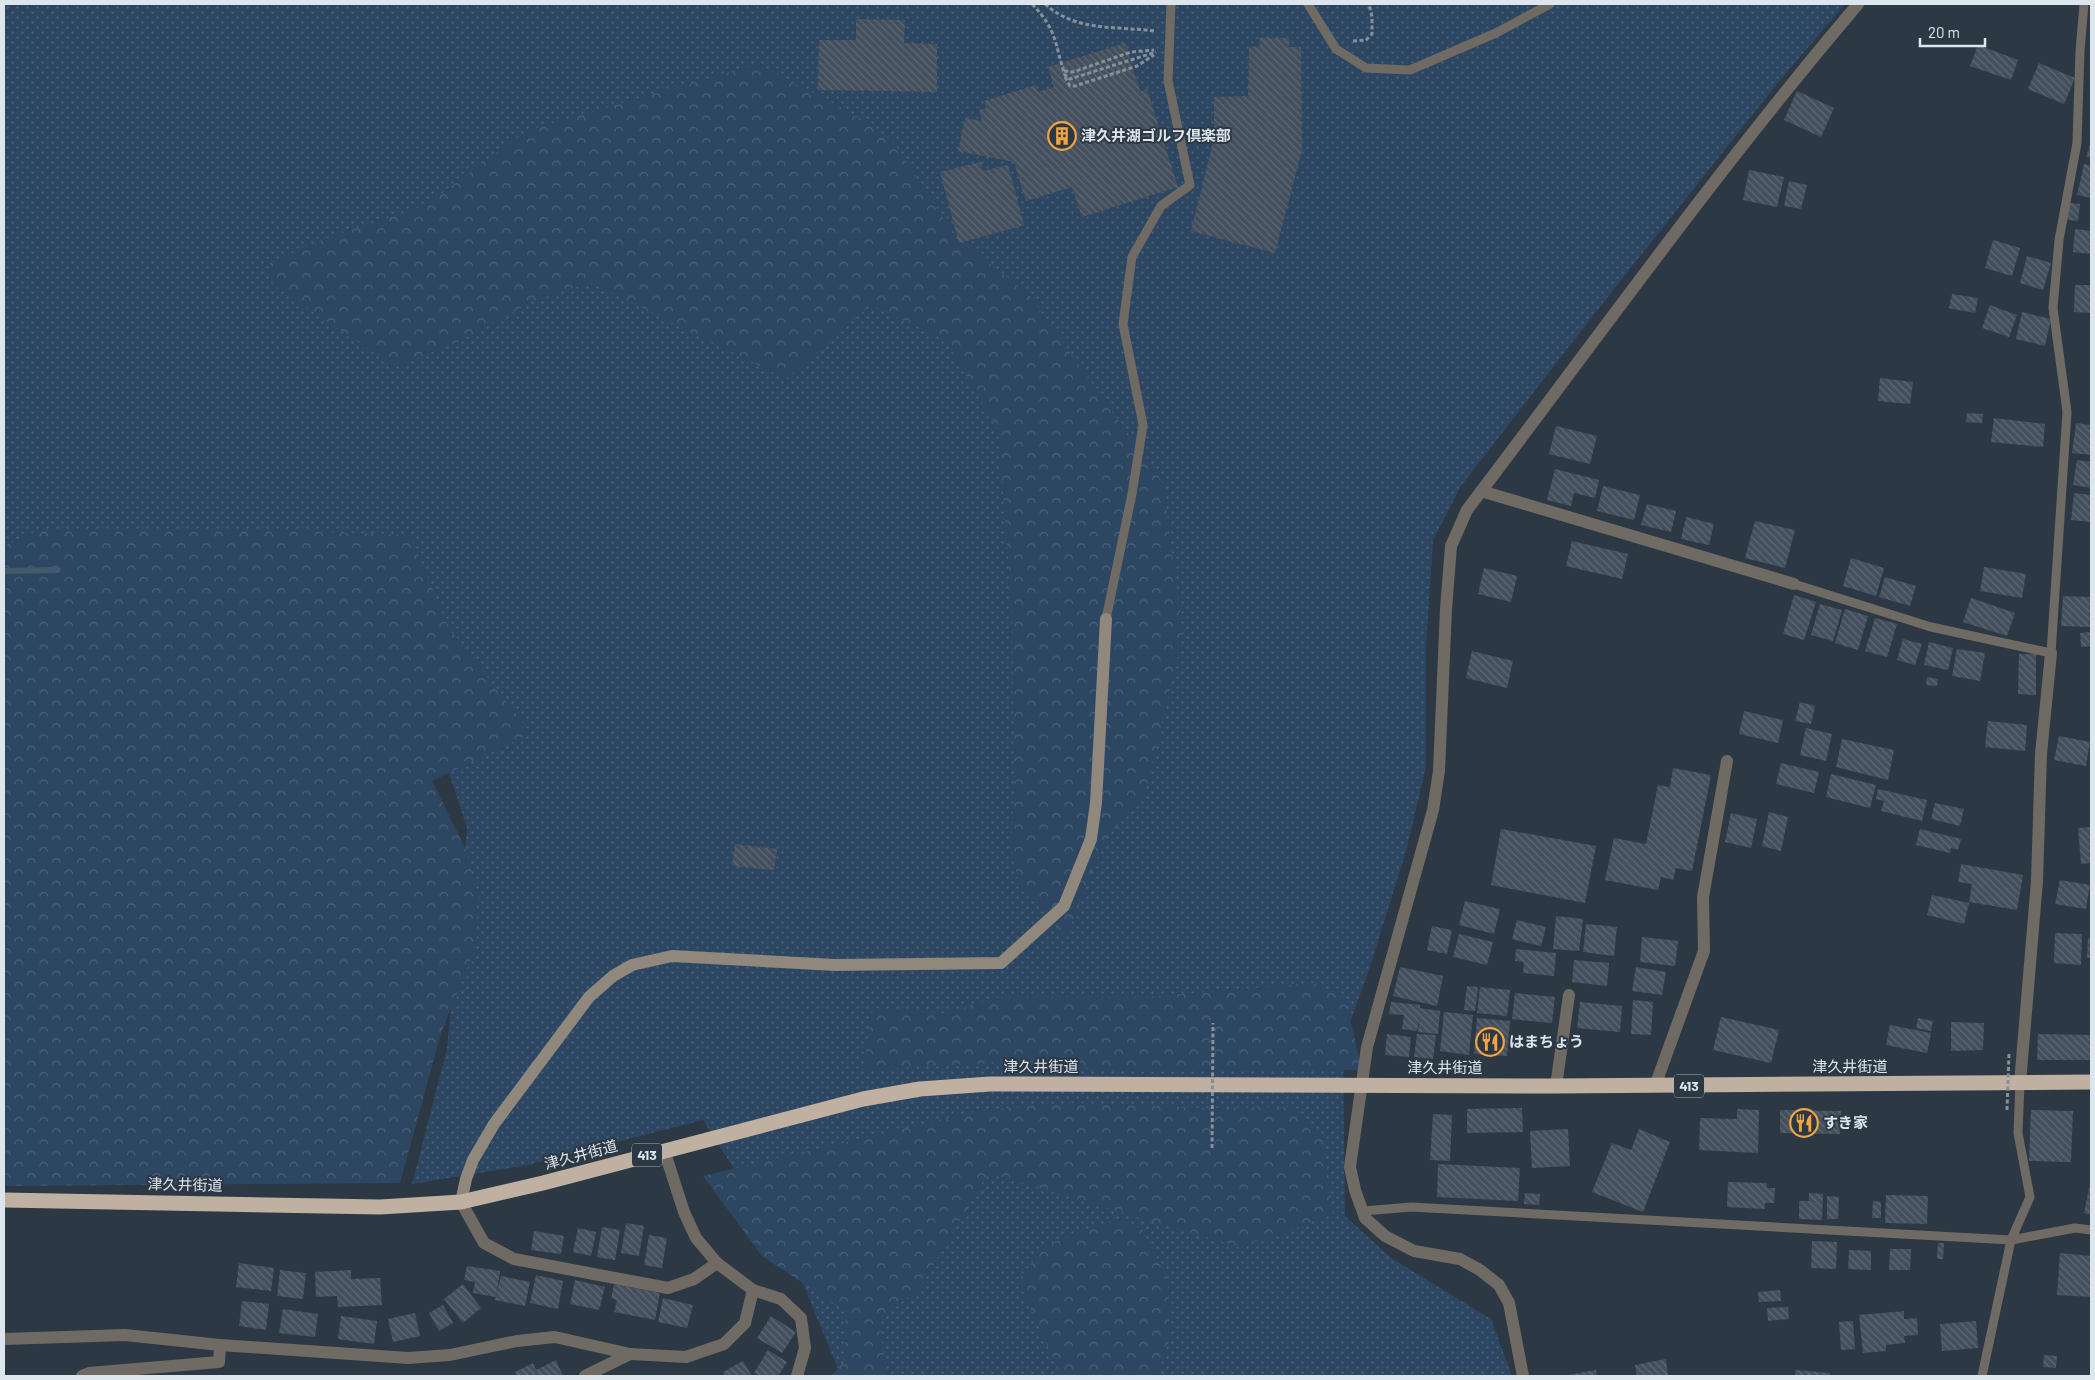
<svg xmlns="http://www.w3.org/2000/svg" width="2095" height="1380" font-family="Barlow,'Noto Sans JP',sans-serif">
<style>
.grass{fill:url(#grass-dots)}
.forest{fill:url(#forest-crowns)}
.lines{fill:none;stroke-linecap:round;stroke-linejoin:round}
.stream{stroke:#45596c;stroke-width:6}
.building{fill:url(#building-back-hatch)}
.path{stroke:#86909a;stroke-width:3;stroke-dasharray:4 2.5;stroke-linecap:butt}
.lane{stroke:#706a64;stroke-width:9}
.street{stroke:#706a64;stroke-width:12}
.secondary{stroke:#90877d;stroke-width:12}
.highway{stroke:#bfb0a1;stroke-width:15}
.path-bridge{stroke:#86909a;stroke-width:3;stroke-dasharray:4 2.5;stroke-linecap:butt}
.labels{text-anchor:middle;stroke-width:4;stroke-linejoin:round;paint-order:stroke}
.shield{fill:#2c3844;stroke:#a8b1ba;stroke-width:1}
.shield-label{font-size:14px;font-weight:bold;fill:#dde5ed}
.poi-label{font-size:15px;font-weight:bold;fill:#dde5ed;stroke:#2c3844;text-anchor:start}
.street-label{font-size:15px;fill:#dde5ed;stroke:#2c3844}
</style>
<defs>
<pattern id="grass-dots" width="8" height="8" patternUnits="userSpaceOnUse" patternTransform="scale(1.25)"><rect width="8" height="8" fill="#2d4762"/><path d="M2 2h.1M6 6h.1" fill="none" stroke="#4b6179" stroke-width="1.8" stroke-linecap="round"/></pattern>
<pattern id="forest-crowns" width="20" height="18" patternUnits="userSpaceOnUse" patternTransform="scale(1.25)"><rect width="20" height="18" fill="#2d4762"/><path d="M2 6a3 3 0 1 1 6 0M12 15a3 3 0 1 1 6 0" fill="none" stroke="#4b6179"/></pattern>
<pattern id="building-back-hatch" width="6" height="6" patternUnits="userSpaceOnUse" patternTransform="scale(1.25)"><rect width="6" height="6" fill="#434f5c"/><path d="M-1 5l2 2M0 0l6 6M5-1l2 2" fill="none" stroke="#5e6874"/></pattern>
</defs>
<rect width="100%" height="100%" fill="#2c3844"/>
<path class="grass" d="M4 4H1845L1781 79 1595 313 1461 486 1433 540 1426 645V767L1406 851 1370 967 1343 1042 1345 1216 1391 1258 1491 1319 1512 1376H841L796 1267 703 1120 528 1165 412 1184 447 1049 467 828 412 659 4 600Z"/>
<g class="forest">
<path d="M758 64 853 114 892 140 957 239 1027 292 1163 483 1183 635 1145 794 1104 841 1066 938 1018 879 1011 848 1014 790 1012 610 998 429 945 340 870 305 786 379 592 283 543 296 458 342 395 367 273 285 268 264 324 239 426 205 526 131Z"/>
<path d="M38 530H270L410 535 449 628 531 733 432 781 466 850 478 896 476 947 441 1033 400 1183 4 1186V546Z"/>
<path d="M1315 983 1345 998 1362 1070 1142 1072 1003 1062 863 1070 873 1008 944 1013 1000 997H1147Z"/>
<path d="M1070 1103 1205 1108 1291 1107 1323 1136 1333 1213 1277 1236 1236 1246 988 1173 918 1291 880 1317 884 1362 891 1376H831L845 1361V1311L762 1256 703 1176 983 1110Z"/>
<path d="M1116 1219 1142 1229 1168 1281 1170 1338 1156 1376H1061L1018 1280 1048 1244Z"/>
</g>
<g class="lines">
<path class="stream" d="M4 571 57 570"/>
</g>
<g class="building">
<path d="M856 19 905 20 904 43 937 44V92L818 90 819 40H856Z"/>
<path d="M1259 38H1289V47H1301L1302 150 1275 253 1191 231 1214 139V97L1248 96 1249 47 1260 46Z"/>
<path d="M1125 43 1140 91 1147 89 1178 187 1082 217 1072 187 1026 201 1014 162 958 151 965 118 982 121 979 110 986 108 984 101 1036 85 1038 92 1054 87 1048 67Z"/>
<path d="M1978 45 2018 60 2011 80 1970 66Z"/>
<path d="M2039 63 2075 78 2064 104 2028 89Z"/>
<path d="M1797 91 1834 108 1821 137 1784 120Z"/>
<path d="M2091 141V158L2086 157Z"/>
<path d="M981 162 983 171 1008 165 1024 225 959 243 940 172Z"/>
<path d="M2084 164 2091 166V198L2077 195Z"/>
<path d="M1749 170 1784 177 1777 207 1743 200Z"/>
<path d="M1789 181 1807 185 1801 209 1784 206Z"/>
<path d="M2069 203 2080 204 2078 221 2067 220Z"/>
<path d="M2075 229 2091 231V254L2073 252Z"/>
<path d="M1993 240 2020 248 2012 276 1985 268Z"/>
<path d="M2027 256 2051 263 2043 290 2020 283Z"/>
<path d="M2075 285H2091V313L2074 312Z"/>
<path d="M1952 294 1978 298 1975 313 1949 308Z"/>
<path d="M1990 305 2017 315 2009 337 1982 328Z"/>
<path d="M2022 312 2051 319 2045 346 2016 339Z"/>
<path d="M1880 378 1913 382 1910 404 1878 401Z"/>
<path d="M1967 413 1983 414 1982 423 1966 422Z"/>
<path d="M1994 418 2045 424 2043 447 1991 442Z"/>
<path d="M2076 423 2091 425V455L2072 453Z"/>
<path d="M1556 426 1597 436 1590 464 1549 454Z"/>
<path d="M2077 460 2091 462V488L2073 485Z"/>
<path d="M1555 469 1599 480 1595 498 1574 493 1571 506 1547 500Z"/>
<path d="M1603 486 1640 495 1634 520 1597 511Z"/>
<path d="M2074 493 2091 495V522L2071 520Z"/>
<path d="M1647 504 1676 511 1671 532 1641 525Z"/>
<path d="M1686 517 1714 524 1709 545 1681 539Z"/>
<path d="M1755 521 1795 530 1785 568 1745 558Z"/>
<path d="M1572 541 1628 554 1622 579 1566 566Z"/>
<path d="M1851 558 1884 568 1876 596 1843 586Z"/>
<path d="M1984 567 2026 574 2022 598 1980 591Z"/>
<path d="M1484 568 1517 576 1511 602 1478 594Z"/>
<path d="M1885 577 1916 586 1910 606 1879 597Z"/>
<path d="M1794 595 1816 602 1804 640 1783 634Z"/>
<path d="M2063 596 2091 597 2090 627 2061 626Z"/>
<path d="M1971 598 2015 613 2007 636 1963 622Z"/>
<path d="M1820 604 1842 610 1833 641 1811 635Z"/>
<path d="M1845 609 1868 616 1858 650 1835 643Z"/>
<path d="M1875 618 1897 624 1887 657 1865 651Z"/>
<path d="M2091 632V646L2081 647 2080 633Z"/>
<path d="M1903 639 1922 644 1915 665 1897 660Z"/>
<path d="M1929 642 1953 648 1948 670 1924 665Z"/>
<path d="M1957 649 1985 653 1980 681 1952 676Z"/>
<path d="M1472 651 1513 661 1507 688 1466 678Z"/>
<path d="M2019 654H2036V695L2018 694Z"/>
<path d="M1927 677 1938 679 1937 686 1926 685Z"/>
<path d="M1800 702 1815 706 1811 724 1795 721Z"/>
<path d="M1744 711 1783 720 1778 743 1739 734Z"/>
<path d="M1988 721 2027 725 2025 751 1985 747Z"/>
<path d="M1806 728 1832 734 1826 761 1800 755Z"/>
<path d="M2059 736 2090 742 2086 766 2054 760Z"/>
<path d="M1842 739 1894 750 1888 780 1836 767Z"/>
<path d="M1781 763 1819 772 1814 793 1776 784Z"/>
<path d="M1673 768 1711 775 1692 871 1676 868 1673 880 1661 877 1658 890 1605 880 1614 838 1646 844 1658 785 1670 787Z"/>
<path d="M1831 774 1876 785 1870 808 1826 797Z"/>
<path d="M1878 789 1927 800 1922 821 1881 811 1884 801 1876 799Z"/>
<path d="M1935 803 1964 809 1960 826 1931 819Z"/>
<path d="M1769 812 1788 817 1781 851 1762 846Z"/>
<path d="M1731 813 1757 819 1751 848 1725 842Z"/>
<path d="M2091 827V863L2081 864 2078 828Z"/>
<path d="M1501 829 1596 846 1585 903 1491 885Z"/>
<path d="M1920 829 1961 839 1958 850 1951 848 1950 853 1916 845Z"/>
<path d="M735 844 777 849 774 870 732 866Z"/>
<path d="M1961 864 2023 875 2017 910 1969 902 1972 884 1958 882Z"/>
<path d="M2060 880 2090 885 2086 909 2055 904Z"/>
<path d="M1932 895 1969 903 1964 924 1927 915Z"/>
<path d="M1465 901 1500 909 1494 934 1459 925Z"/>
<path d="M1556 916 1583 919 1579 951 1553 949Z"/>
<path d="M1517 920 1546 927 1541 946 1512 939Z"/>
<path d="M1586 924 1617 927 1614 956 1583 952Z"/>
<path d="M1432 926 1452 930 1447 954 1427 950Z"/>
<path d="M2055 933 2082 934 2081 965 2054 963Z"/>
<path d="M1459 934 1493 942 1487 965 1453 957Z"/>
<path d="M1642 937 1678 941 1675 966 1640 962Z"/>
<path d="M2088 938H2091V958H2087Z"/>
<path d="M1516 949 1556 953 1554 976 1523 973 1524 962 1515 961Z"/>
<path d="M1574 960 1609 963 1607 986 1572 982Z"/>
<path d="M1400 967 1443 976 1437 1006 1393 996Z"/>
<path d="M1636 967 1666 972 1662 995 1632 991Z"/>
<path d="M1467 986 1478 987 1475 1011 1464 1010Z"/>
<path d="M1480 987 1510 990 1507 1016 1477 1013Z"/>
<path d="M1515 993 1555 997 1552 1023 1512 1019Z"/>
<path d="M1633 1000 1653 1002 1651 1035 1631 1034Z"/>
<path d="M1391 1002 1420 1005V1008L1440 1011 1438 1034 1418 1032 1420 1018 1417 1031 1402 1029 1404 1015 1389 1014Z"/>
<path d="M1580 1002 1622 1006 1620 1032 1577 1028Z"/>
<path d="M1444 1012 1473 1015 1469 1055 1440 1051Z"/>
<path d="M1721 1017 1779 1030 1771 1063 1713 1050Z"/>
<path d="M1477 1018 1510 1021 1507 1056 1474 1054Z"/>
<path d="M1918 1018 1933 1021 1931 1031 1916 1028Z"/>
<path d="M1951 1022 1984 1023 1983 1050 1951 1051Z"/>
<path d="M1890 1025 1931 1033 1927 1053 1886 1045Z"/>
<path d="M1387 1034 1411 1037 1409 1057 1385 1055Z"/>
<path d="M1417 1034 1436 1035 1433 1059 1414 1057Z"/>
<path d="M2038 1034 2091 1035V1060H2037Z"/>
<path d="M1522 1108 1523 1132 1467 1133V1109Z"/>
<path d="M1737 1109 1759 1110 1758 1153 1699 1150 1700 1118 1737 1119Z"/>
<path d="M1780 1110 1841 1111 1840 1134 1780 1133Z"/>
<path d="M2031 1110 2073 1111 2071 1162 2029 1161Z"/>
<path d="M1433 1114 1452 1115 1450 1161 1430 1160Z"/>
<path d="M1568 1129 1570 1166 1532 1168 1530 1131Z"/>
<path d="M1639 1129 1670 1142 1643 1212 1592 1192 1612 1143 1631 1150Z"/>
<path d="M1438 1164 1520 1168 1518 1201 1437 1197Z"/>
<path d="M1728 1182 1767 1183V1188H1775L1774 1203H1765V1209L1727 1207Z"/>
<path d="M2090 1183H2091V1215L2084 1213Z"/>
<path d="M1525 1193 1540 1194 1539 1205 1524 1204Z"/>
<path d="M1809 1193 1823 1194 1822 1220 1799 1219V1201H1809Z"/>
<path d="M1886 1195 1928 1196 1927 1224 1885 1223Z"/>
<path d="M1827 1196 1839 1197 1838 1219H1827Z"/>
<path d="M1873 1201 1881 1202V1218H1872Z"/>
<path d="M626 1223 644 1226 639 1256 621 1253Z"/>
<path d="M602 1227 620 1230 615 1260 597 1257Z"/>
<path d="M578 1228 596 1232 591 1256 573 1252Z"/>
<path d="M534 1231 564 1236 561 1254 531 1250Z"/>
<path d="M649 1235 667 1238 662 1268 644 1265Z"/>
<path d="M1812 1241 1837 1242 1836 1269 1811 1268Z"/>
<path d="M1938 1243H1944L1943 1259H1937Z"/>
<path d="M1890 1249H1911L1910 1270H1889Z"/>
<path d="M1849 1250 1871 1251V1270L1848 1269Z"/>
<path d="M2060 1253 2091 1256V1297L2057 1295Z"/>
<path d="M239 1263 274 1268 271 1291 236 1287Z"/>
<path d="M467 1266 500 1271 496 1297 473 1293 475 1282 464 1280Z"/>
<path d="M280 1270 306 1273 303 1299 277 1296Z"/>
<path d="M351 1270V1279L380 1278 382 1305 338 1307 337 1296 316 1297 315 1272Z"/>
<path d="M536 1275 563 1281 558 1309 530 1303Z"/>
<path d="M501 1276 530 1282 525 1306 495 1300Z"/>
<path d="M575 1280 605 1287 599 1310 570 1304Z"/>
<path d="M463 1284 481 1308 463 1323 444 1299Z"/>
<path d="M614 1284 660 1293 655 1320 614 1312 617 1300 611 1298Z"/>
<path d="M1780 1290 1781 1301 1759 1302 1758 1292Z"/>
<path d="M663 1298 693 1305 687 1328 658 1322Z"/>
<path d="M242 1301 269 1304 266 1330 239 1326Z"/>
<path d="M443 1305 453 1323 439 1331 429 1313Z"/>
<path d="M1788 1307 1789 1319 1768 1321 1767 1308Z"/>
<path d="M283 1309 318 1314 315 1337 279 1333Z"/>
<path d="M1904 1311V1319L1917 1318 1918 1335 1904 1336 1905 1343 1886 1345V1351L1863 1353 1859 1315Z"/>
<path d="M415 1313 420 1336 393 1342 388 1319Z"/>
<path d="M341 1316 377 1321 374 1344 338 1339Z"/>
<path d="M771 1316 796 1332 782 1353 757 1338Z"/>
<path d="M1853 1321 1855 1349 1841 1350 1839 1322Z"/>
<path d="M1976 1321 1978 1348 1942 1351 1940 1324Z"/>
<path d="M768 1350 787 1362 778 1376H759L754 1373Z"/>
<path d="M2044 1355 2057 1356 2056 1368 2043 1367Z"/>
<path d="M1666 1359 1668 1376H1637L1635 1365Z"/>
<path d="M556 1360 563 1376H517L515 1372 533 1363 536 1370Z"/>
<path d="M743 1361 752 1376H725L723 1372Z"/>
<path d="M1596 1370 1597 1376H1568V1375Z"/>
<path d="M1795 1370 1830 1373 1829 1376H1795Z"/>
</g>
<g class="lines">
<g class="path">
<path d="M1032 4C1058 31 1054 43 1065 75L1070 79 1156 52"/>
<path d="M1045 4C1076 32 1116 26 1155 31"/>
<path d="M1353 41 1366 40 1372 34V17L1369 4"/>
<path d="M1064 71 1073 72 1131 52 1154 50"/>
<path d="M1065 77 1070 86H1075L1137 66 1154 55"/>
</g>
<g class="lane">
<path d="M1308 4 1336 49 1366 68 1410 70 1496 33 1550 4"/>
<path d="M1794 584 1931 627 2051 653 2067 412 2053 308 2059 240 2077 143 2080 51 2084 4"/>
<path d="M1106 619 1132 494 1143 425 1123 324 1132 257 1161 206 1190 185 1168 81 1171 4"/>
<path d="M1363 1211 1411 1207 2011 1240 2075 1228 2091 1230"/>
<path d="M1982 1376 2011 1240 2030 1197 2018 1133 2020 1083"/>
</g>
<g class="street">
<path d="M1481 491 1794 584"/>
<path d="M2020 1083 2037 881 2041 754 2051 653"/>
<path d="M1556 1086 1569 995"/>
<path d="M1655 1086 1704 951 1703 897 1727 761"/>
<path d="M664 1150 684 1212 696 1238 717 1263 753 1290 781 1299 801 1318 805 1348 797 1376"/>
<path d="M461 1202 484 1243 514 1259 668 1288 694 1279 717 1263"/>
<path d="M4 1339 125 1335 220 1345 408 1358 450 1355 517 1341 555 1337 630 1354 686 1357 724 1344 745 1323 753 1290"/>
<path d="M82 1376 89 1373 219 1362 220 1345"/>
<path d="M585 1376 630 1354"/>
<path d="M1523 1376 1509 1303 1499 1285 1480 1270 1460 1259 1414 1251 1385 1236 1365 1218 1355 1190 1350 1167 1367 1047 1433 810 1439 771 1446 609 1451 546 1467 510C1596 340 1720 166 1858 4"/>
</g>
<path class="secondary" d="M461 1202 466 1179 473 1160 494 1124 589 997 613 976 632 965 672 956 835 965 1001 963 1064 906 1091 839 1096 803 1106 619"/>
<path class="highway" d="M4 1200 380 1207 461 1202 543 1183 863 1099 920 1089 990 1084 1556 1086 2091 1082"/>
<g class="path-bridge">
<path d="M2007 1110 2009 1054"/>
<path d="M1212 1148 1213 1023"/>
</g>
</g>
<defs>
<symbol id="building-ring" viewBox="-11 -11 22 22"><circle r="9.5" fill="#2c3844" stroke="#f3a442" stroke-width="1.5"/><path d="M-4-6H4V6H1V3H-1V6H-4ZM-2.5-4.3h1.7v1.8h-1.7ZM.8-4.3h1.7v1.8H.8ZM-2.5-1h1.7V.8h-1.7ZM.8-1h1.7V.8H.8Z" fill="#f3a442"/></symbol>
<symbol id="restaurant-ring" viewBox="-11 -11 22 22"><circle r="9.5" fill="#2c3844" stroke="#f3a442" stroke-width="1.5"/><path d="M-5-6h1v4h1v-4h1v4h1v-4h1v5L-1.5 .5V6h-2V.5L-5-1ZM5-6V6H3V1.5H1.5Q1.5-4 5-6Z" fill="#f3a442"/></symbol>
</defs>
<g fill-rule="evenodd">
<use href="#building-ring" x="1046" y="120" width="32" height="32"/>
<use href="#restaurant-ring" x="1474" y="1026" width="32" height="32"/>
<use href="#restaurant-ring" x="1788" y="1107" width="32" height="32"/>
</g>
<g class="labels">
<g class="shield">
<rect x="1674" y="1074.5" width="30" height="23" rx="4"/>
<rect x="632" y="1143.5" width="30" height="23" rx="4"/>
</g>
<g class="shield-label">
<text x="1689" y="1091">413</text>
<text x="647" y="1160">413</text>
</g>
<g class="poi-label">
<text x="1081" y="141">津久井湖ゴルフ倶楽部</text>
<text x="1509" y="1047">はまちょう</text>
<text x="1823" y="1128">すき家</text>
</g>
<g class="street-label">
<text x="1041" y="1072">津久井街道</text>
<text x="1850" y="1072">津久井街道</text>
<text x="1445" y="1073">津久井街道</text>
<text transform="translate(581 1155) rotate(-15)" y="5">津久井街道</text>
<text transform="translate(185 1185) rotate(1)" y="5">津久井街道</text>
</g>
</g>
<rect width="2095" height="1380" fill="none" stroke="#dde5ed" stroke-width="10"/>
<path d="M1920 38v8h65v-8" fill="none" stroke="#dde5ed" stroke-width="2.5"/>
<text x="1928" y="38" font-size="15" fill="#dde5ed" stroke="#2c3844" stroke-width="4" paint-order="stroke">20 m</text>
</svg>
